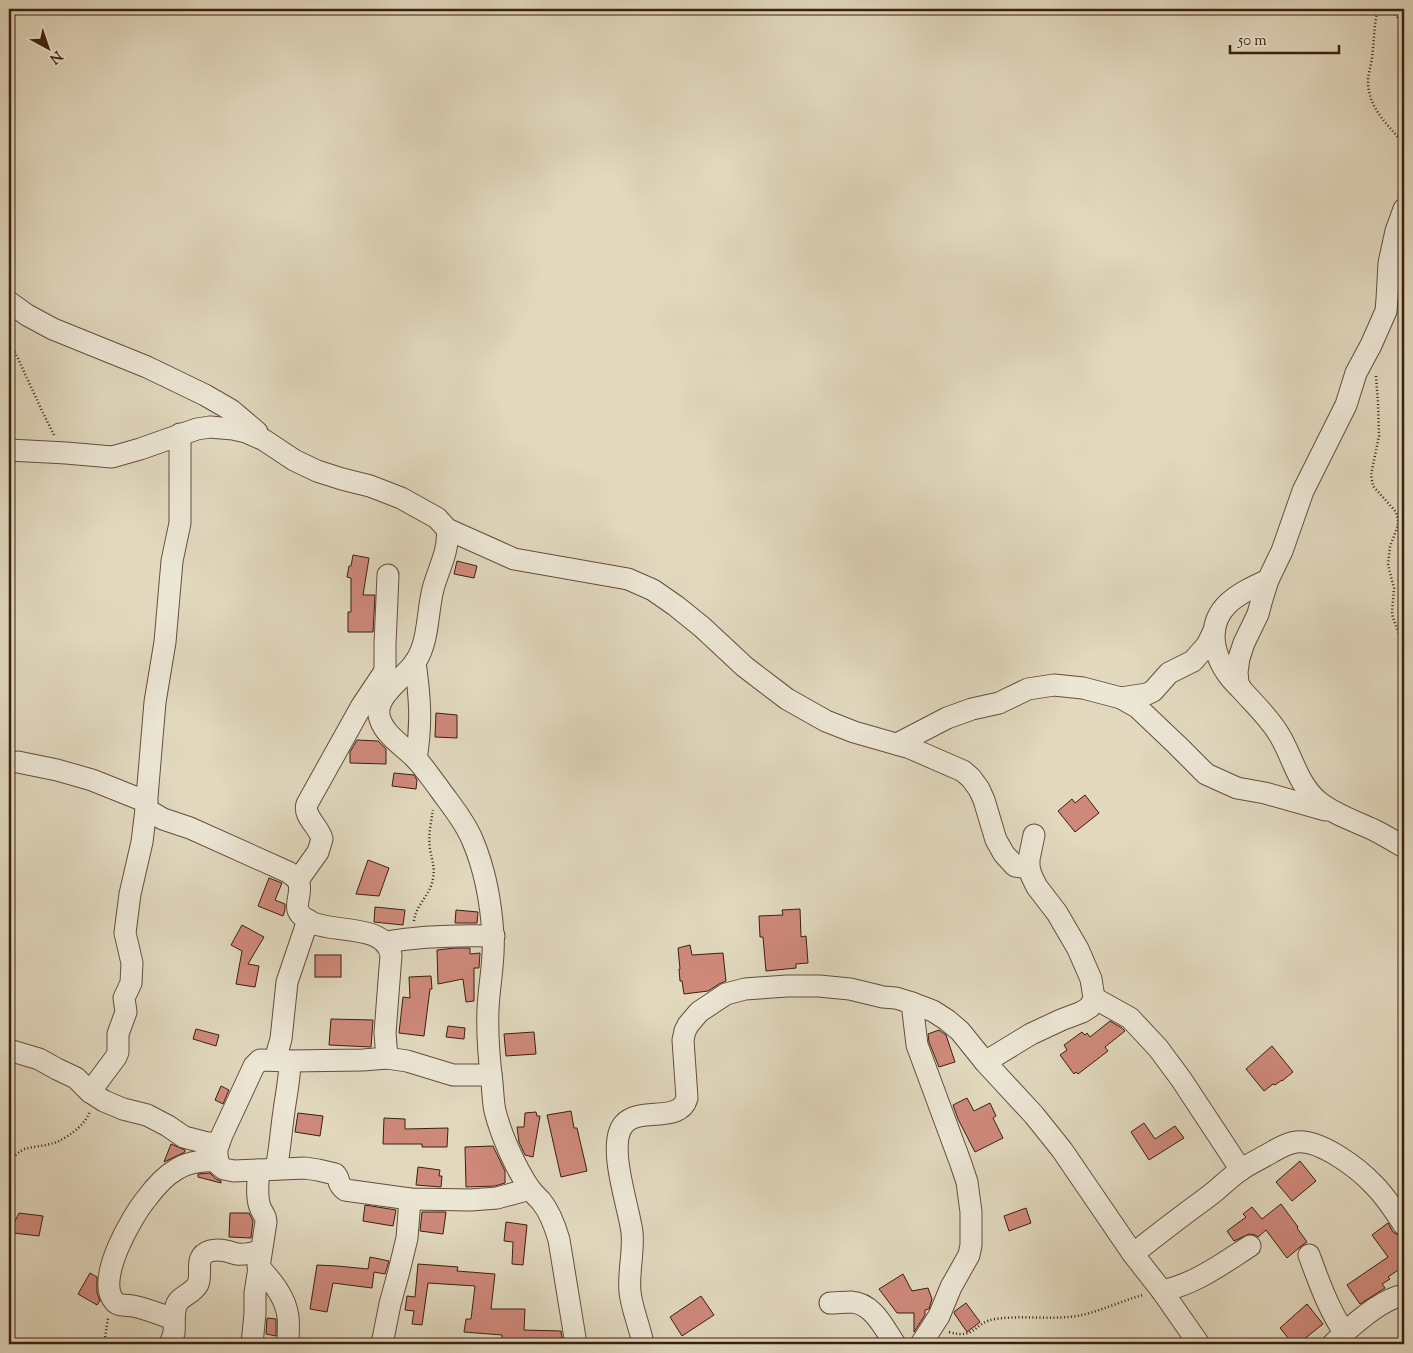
<svg xmlns="http://www.w3.org/2000/svg" width="1413" height="1353" font-family="'Sorts Mill Goudy',serif">
<style>
.building{fill:#ce897b;stroke:#3a200e}
.lines{fill:none;stroke-linecap:round;stroke-linejoin:round}
.minor-casing{stroke:#644e3a;stroke-width:23}
.path{stroke:#3a200e;stroke-width:2.5;stroke-dasharray:1 2.5;stroke-linecap:butt}
.minor{stroke:#ece6d5;stroke-width:21}
</style>
<rect width="100%" height="100%" fill="#e1d8be"/>
<filter id="stains"><feTurbulence type="fractalNoise" baseFrequency=".004" numOctaves="4"/><feColorMatrix values="0 0 0 0 .2 0 0 0 0 .09 0 0 0 0 .02 0 0 0 .5 -.17"/></filter>
<radialGradient id="worn" r=".72"><stop offset=".6" stop-color="#630" stop-opacity="0"/><stop offset="1" stop-color="#630" stop-opacity=".3"/></radialGradient>
<g class="building">
<path d="M353 555 369 558 363 595H375L373 632H348V612H351V578L347 577 349 566H351Z"/>
<path d="M457 561 477 566 474 578 454 574Z"/>
<path d="M436 713 457 715V738L435 737Z"/>
<path d="M357 740 378 741 386 749V764L350 763V752Z"/>
<path d="M394 773 414 775 417 780 416 789 392 786Z"/>
<path d="M1085 795 1099 813 1075 832 1058 811 1072 799 1075 803Z"/>
<path d="M368 860 389 868 379 896 356 894Z"/>
<path d="M269 878 282 883 275 900 285 904V910L283 916 258 906Z"/>
<path d="M375 907 405 910 403 925 374 922Z"/>
<path d="M800 909 801 937 806 936 808 963 796 964V968L766 971 763 937H760L759 916 783 915 782 910Z"/>
<path d="M456 910 478 912 477 923H455Z"/>
<path d="M242 925 264 937 248 964 259 966 255 987 236 984 242 951 231 945Z"/>
<path d="M690 945 692 955 723 953 726 981 719 984 708 991 684 994 682 981H680L679 969H680L678 948Z"/>
<path d="M455 948H470V954L480 953 479 968H474V1001L466 1002 463 979 438 984 437 950Z"/>
<rect x="315" y="955" width="26" height="22"/>
<path d="M431 976 432 989H430L424 1036 399 1033 403 997 410 998 409 977Z"/>
<path d="M331 1019 373 1020 371 1047 329 1045Z"/>
<path d="M1110 1021 1122 1028 1125 1031 1105 1047 1108 1051 1078 1074 1076 1072 1074 1074 1060 1055 1067 1050 1064 1045 1082 1032 1085 1035 1087 1033 1090 1037Z"/>
<path d="M448 1026 465 1028 464 1039 446 1037Z"/>
<path d="M196 1029 219 1035 216 1046 193 1039Z"/>
<path d="M939 1030 946 1035 955 1062 939 1067 929 1042 928 1034Z"/>
<path d="M534 1032 536 1054 506 1056 504 1034Z"/>
<path d="M1272 1046 1293 1072 1282 1081V1080L1275 1085 1273 1084 1264 1091 1246 1069Z"/>
<path d="M221 1086 229 1090 223 1104 215 1100Z"/>
<path d="M967 1098 974 1111 990 1103 996 1116 993 1118 1003 1138 975 1152 958 1119 953 1105Z"/>
<path d="M571 1111 574 1128H577L587 1171 561 1177 547 1115Z"/>
<path d="M536 1112 537 1116H540L533 1157 525 1155 519 1142 517 1127H524L525 1113Z"/>
<path d="M298 1113 323 1116 320 1136 295 1132Z"/>
<path d="M384 1118 405 1119V1129L448 1128 447 1147H422V1144H383Z"/>
<path d="M1144 1123 1155 1139 1175 1126 1184 1138 1149 1160 1131 1132Z"/>
<path d="M171 1144 185 1150V1152L164 1162Z"/>
<path d="M493 1146 505 1171V1183L495 1186 466 1187 465 1147Z"/>
<path d="M1300 1161 1316 1181 1292 1201 1276 1182Z"/>
<path d="M418 1167 440 1170 439 1176H442L441 1187 416 1185Z"/>
<path d="M210 1173 216 1179 221 1181V1183L198 1177V1174Z"/>
<path d="M1281 1204 1298 1227 1297 1228 1307 1242 1300 1247 1287 1258 1266 1230 1258 1237 1255 1235 1249 1234 1234 1241 1227 1231 1246 1217 1243 1214 1252 1207 1262 1219Z"/>
<path d="M365 1205 396 1210 393 1226 363 1221Z"/>
<path d="M1026 1208 1031 1223 1009 1231 1004 1216Z"/>
<path d="M422 1212H446L443 1234 420 1231Z"/>
<path d="M19 1213 43 1216 39 1236 14 1233V1223Z"/>
<path d="M230 1213H249L253 1221 251 1238 229 1237Z"/>
<path d="M506 1222 527 1225 523 1265 512 1264 513 1242 504 1241Z"/>
<path d="M1388 1223 1393 1232 1400 1236 1404 1243V1266L1388 1277 1390 1279 1382 1284 1385 1288 1360 1304 1347 1285 1388 1257 1372 1235Z"/>
<path d="M370 1257 389 1261 385 1274 374 1272 372 1288 333 1283 327 1312 310 1309 317 1265 337 1266 368 1269Z"/>
<path d="M418 1264 458 1267 457 1271 495 1274 491 1309H525L524 1330 561 1331 563 1344H502V1335L464 1332 466 1319H471L475 1286 428 1283 422 1325 412 1324 414 1311 405 1310 407 1296 415 1297Z"/>
<path d="M90 1273 97 1277V1293L100 1301 97 1305 78 1294Z"/>
<path d="M903 1274 912 1291 928 1288 932 1299 929 1309 925 1310V1315L914 1332V1313H897L879 1289Z"/>
<path d="M701 1296 714 1315 682 1336 670 1317Z"/>
<path d="M966 1303 980 1322 967 1332 954 1313 955 1311Z"/>
<path d="M1307 1304 1323 1324 1298 1344H1293L1280 1328Z"/>
<path d="M267 1318 276 1319V1336L266 1334Z"/>
</g>
<g class="lines">
<defs>
<g id="minor">
<path d="M1404 209 1396 231 1389 263 1387 299 1386 311 1371 345 1356 373 1346 405 1303 491 1282 551 1268 580 1262 599 1258 614 1244 643 1239 658 1237 672 1238 683 1241 689C1254 704 1270 718 1280 736 1293 758 1298 785 1319 802 1335 815 1355 821 1374 830 1384 835 1394 841 1404 847"/>
<path d="M9 302 27 315 53 329 147 367 205 395 231 410 257 432"/>
<path d="M9 450 66 453 112 457 140 449 197 429 210 427 233 429 246 432 264 440 294 460 317 471 342 479 370 486 401 498 437 518 447 529 514 559 628 579 653 590 676 606 702 627 745 667 787 699 826 721 854 732 910 748 963 771 971 778 979 789 984 800 996 840 1004 854 1015 866 1029 868"/>
<path d="M447 529C450 549 438 570 433 589 427 613 429 640 416 661 406 677 376 694 379 715 382 734 404 746 416 759 424 767 431 778 438 787 450 804 464 820 472 839 485 869 491 902 493 935 495 959 489 984 488 1009 487 1034 489 1059 492 1083 493 1092 493 1102 495 1111 501 1135 516 1169 530 1189 533 1193 537 1197 541 1201 550 1212 555 1226 559 1240L576 1344"/>
<path d="M415 662C420 697 422 724 416 759"/>
<path d="M386 685 385 671V644L388 575"/>
<path d="M1240 688C1227 676 1219 664 1215 646 1208 608 1239 593 1268 580"/>
<path d="M1121 698 1147 694 1153 691 1169 673 1193 661 1207 645 1214 631"/>
<path d="M897 744 947 718 972 709 999 703 1028 689 1054 685 1083 688 1121 698 1137 707 1177 745 1206 774 1237 788 1265 793 1325 810"/>
<path d="M18 762 57 770 92 780 147 802"/>
<path d="M146 809 163 819 190 828 288 872C292 875 297 878 299 883 303 901 286 910 313 923 336 933 385 924 391 955L385 1033 387 1058"/>
<path d="M298 880 318 852 322 839C319 826 303 817 307 804L361 707 385 671"/>
<path d="M386 942C421 936 458 935 494 936"/>
<path d="M1094 998 1130 1018 1158 1048 1181 1079 1241 1170"/>
<path d="M912 1003 917 1045 961 1164 967 1182 971 1212V1245L969 1255 951 1287 939 1316 921 1344"/>
<path d="M9 1050 39 1059 57 1069 76 1078 90 1092 104 1101 123 1109 147 1115 168 1126 184 1137 207 1143H219"/>
<path d="M275 1060 281 1039 287 982 308 920"/>
<path d="M985 1062 1031 1034 1061 1020 1082 1012 1090 1007 1094 998 1091 979 1078 949 1057 913 1037 887 1032 877 1029 868V859L1034 835"/>
<path d="M491 1075H453L407 1061 387 1058 363 1060 290 1061 260 1060 254 1066 222 1135 217 1149V1156L219 1165 224 1169 234 1171 305 1168 318 1170 335 1174C341 1180 336 1183 345 1190L410 1199 471 1200 497 1198 530 1189"/>
<path d="M90 1092 116 1057 118 1052V1034L126 1012 124 998 131 983 132 963 125 933 130 894 142 842 146 809 155 702 165 642 172 561 180 523V434"/>
<path d="M276 1169C280 1150 281 1131 284 1111 286 1095 290 1078 290 1061"/>
<path d="M1133 1254C1158 1234 1183 1215 1209 1196 1220 1188 1230 1177 1242 1169 1251 1163 1262 1158 1272 1152 1279 1148 1287 1143 1296 1142 1320 1139 1358 1168 1374 1185 1386 1197 1395 1211 1404 1225"/>
<path d="M1309 1255C1319 1282 1328 1308 1344 1332"/>
<path d="M258 1266C271 1280 286 1297 288 1317 289 1326 288 1335 288 1344"/>
<path d="M1162 1291C1195 1284 1222 1264 1250 1246"/>
<path d="M830 1303C837 1303 844 1302 851 1302 873 1303 884 1328 895 1344"/>
<path d="M173 1319C160 1314 147 1309 133 1306 127 1305 119 1306 115 1302 94 1281 132 1216 147 1198 155 1187 165 1176 177 1169 190 1161 203 1160 217 1161"/>
<path d="M170 1344C171 1341 173 1337 174 1333 175 1324 173 1316 176 1306 179 1296 193 1294 198 1284 203 1273 193 1256 210 1251 219 1248 229 1252 237 1254 245 1255 253 1253 260 1251"/>
<path d="M252 1344 255 1313V1293L266 1222C266 1215 262 1213 260 1207 256 1196 258 1181 259 1170"/>
<path d="M382 1344 390 1304 399 1271 407 1238 410 1199"/>
<path d="M643 1344C640 1327 632 1310 630 1292 628 1273 634 1252 632 1232 629 1207 606 1144 624 1124 640 1106 680 1124 687 1098L683 1040 685 1031 688 1025 699 1012 726 994 745 989 787 986H819L850 989 883 997 896 998 912 1003 933 1011 947 1020 960 1031 985 1062 1034 1115 1062 1150 1133 1254 1162 1291 1199 1344"/>
<path d="M1333 1344C1350 1327 1381 1299 1404 1295"/>
</g>
</defs>
<use href="#minor" class="minor-casing"/>
<g class="path">
<path d="M1376 9 1377 12C1374 27 1374 43 1372 58 1371 66 1368 74 1368 81 1368 108 1388 125 1404 144"/>
<path d="M1390 9 1404 24"/>
<path d="M9 339 43 413 54 435"/>
<path d="M1376 376 1378 403 1379 436 1371 475 1373 486 1396 512 1398 519V525L1390 547 1388 565 1394 588 1392 612 1393 618 1400 636 1399 661 1401 671 1404 679"/>
<path d="M414 921C416 904 430 896 433 879 435 867 432 861 430 849 428 836 431 822 433 810"/>
<path d="M9 1072 11 1099 9 1107"/>
<path d="M9 1171C10 1160 14 1155 24 1149 35 1146 48 1146 59 1141 71 1135 86 1124 90 1111"/>
<path d="M949 1332C976 1340 974 1322 995 1319 1022 1315 1050 1320 1077 1316 1099 1312 1121 1301 1143 1295"/>
<path d="M104 1344 108 1318"/>
</g>
<use href="#minor" class="minor"/>
</g>
<rect width="1413" height="1353" fill="none" stroke="#e1d8be" stroke-width="30"/>
<rect x="10" y="10" width="1393" height="1333" fill="none" stroke="#3a200e" stroke-width="2.5"/>
<rect x="15" y="15" width="1383" height="1323" fill="none" stroke="#3a200e"/>
<g transform="translate(48 48) rotate(140)" stroke="#ece6d5" stroke-width="4" paint-order="stroke">
<path d="M0-4L9 19L0 12L-9 19Z" fill="#3a200e"/>
<text y="-8" font-size="14" font-weight="bold" text-anchor="middle" fill="#3a200e">N</text>
</g>
<path d="M1230 45v8h109v-8" fill="none" stroke="#3a200e" stroke-width="2.5"/>
<text x="1238" y="45" font-size="15" fill="#3a200e" stroke="#ece6d5" stroke-width="4" paint-order="stroke">50 m</text>
<rect width="100%" height="100%" filter="url(#stains)"/>
<rect width="100%" height="100%" fill="url(#worn)"/>
</svg>
